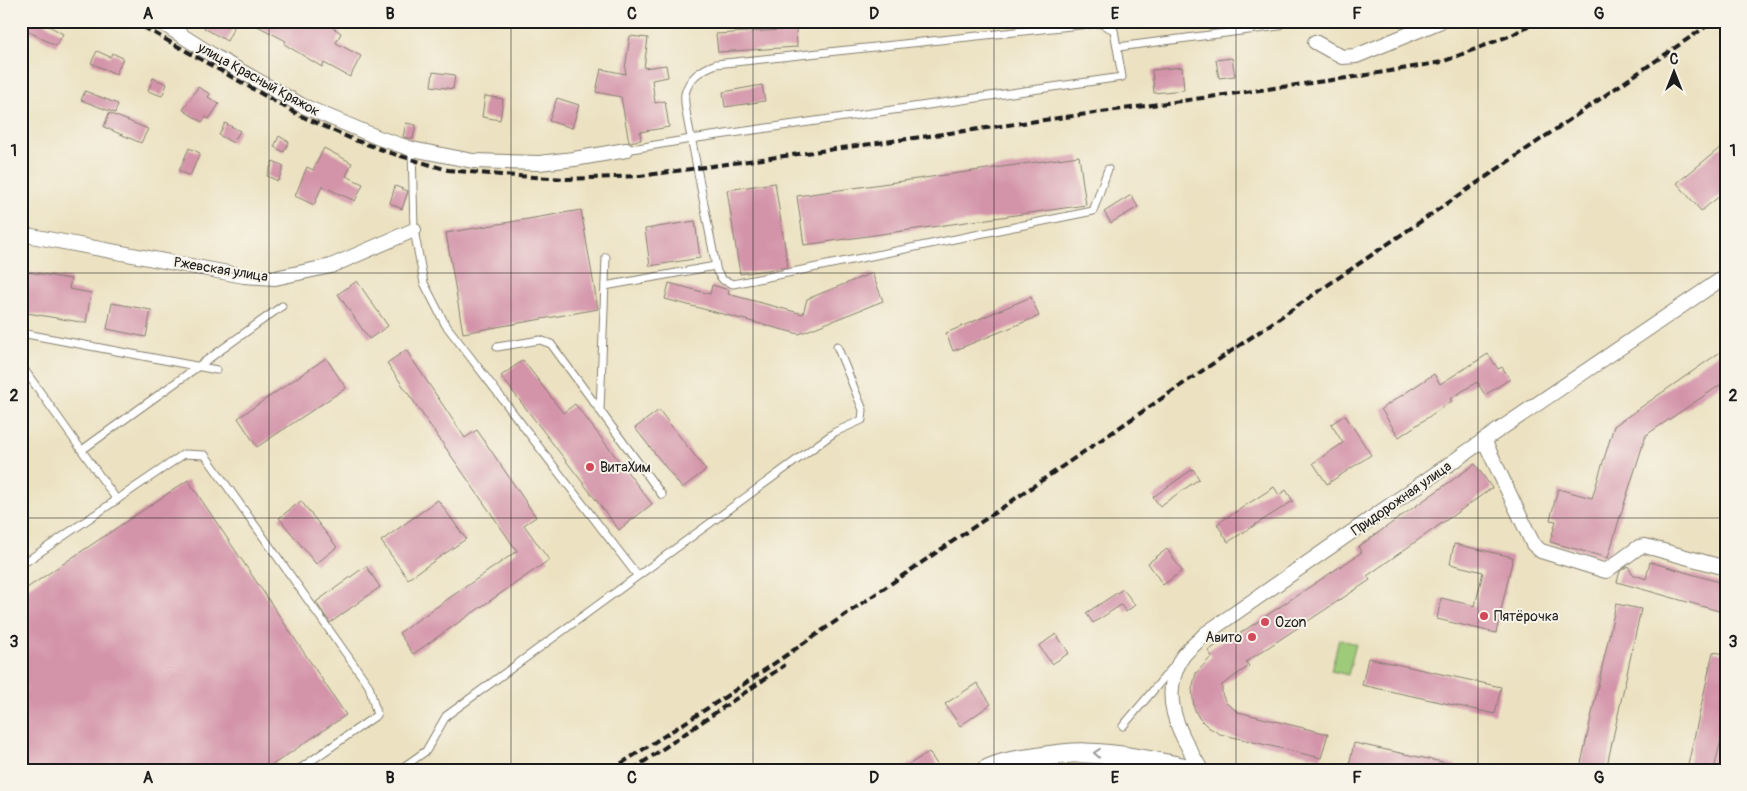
<svg xmlns="http://www.w3.org/2000/svg" width="1747" height="791" font-family="Pangolin,sans-serif">
<style>
.park{fill:#9dcb79;stroke:#5c744a}
.building{fill:#d393a9}
.lines{fill:none;stroke-linecap:round;stroke-linejoin:round}
.lane-casing{stroke:#847f6f;stroke-width:9}
.street-casing{stroke:#847f6f;stroke-width:16}
.secondary-casing{stroke:#847f6f;stroke-width:21}
.lane{stroke:#fff;stroke-width:7}
.street{stroke:#fff;stroke-width:14}
.secondary{stroke:#fff;stroke-width:19}
.rail{stroke:#1c1c1c;stroke-width:4;stroke-dasharray:8 4;stroke-linecap:butt}
.oneway{stroke:#999}
.grid{fill:none;stroke:#1c1c1c;stroke-width:1;stroke-opacity:0.55}
.poi-dot{fill:#d1495b;stroke:#f7f3e8;stroke-width:2}
.labels{text-anchor:middle;stroke-width:4;stroke-linejoin:round;paint-order:stroke}
.street-label{font-size:14px;fill:#1c1c1c;stroke:#f7f3e8}
.poi-label{font-size:14px;fill:#1c1c1c;stroke:#f7f3e8;text-anchor:start}
.neatline{fill:none;stroke:#1c1c1c;stroke-width:2}
.grid-label{font-size:16px;text-anchor:middle;font-weight:bold;fill:#1c1c1c}
</style>
<rect width="100%" height="100%" fill="#f7f3e8"/>
<filter id="ink" filterUnits="userSpaceOnUse"><feTurbulence type="fractalNoise" baseFrequency=".02" numOctaves="2"/><feDisplacementMap in="SourceGraphic" scale="10" xChannelSelector="R" yChannelSelector="G"/><feConvolveMatrix kernelMatrix="1 2 1 2 8 2 1 2 1" color-interpolation-filters="sRGB"/></filter>
<filter id="wash" filterUnits="userSpaceOnUse"><feTurbulence type="fractalNoise" baseFrequency=".0096" numOctaves="4" result="noise"/><feDisplacementMap in="SourceGraphic" scale="20" xChannelSelector="R" yChannelSelector="G"/><feGaussianBlur stdDeviation="1.12" result="paint"/><feColorMatrix in="noise" values="0 0 0 0 0 0 0 0 0 0 0 0 0 0 0 0 0 1.4 0 .05"/><feComposite in="paint" operator="in"/></filter>
<g filter="url(#wash)">
<rect width="100%" height="100%" fill="#ece2c2"/>
<path class="park" d="M1339 639 1356 644 1348 675 1331 671Z"/>
<g id="blocks">
<g class="building">
<path d="M31 21H40L63 34 56 46 26 30Z"/>
<path d="M208 21H237L227 41 204 28Z"/>
<path d="M248 21H335L332 27 341 33 336 43 361 56 350 77 324 63 322 67 284 44 286 41Z"/>
<path d="M796 29 797 47 718 52 716 34Z"/>
<path d="M630 36 648 38 644 68 666 65 668 77 652 80 655 103 665 101 669 127 640 132 641 140 629 142 621 97 596 92 601 69 626 74 625 69Z"/>
<path d="M97 51 110 57 112 53 123 58 116 74 91 63Z"/>
<path d="M1232 58 1235 76 1219 78 1216 60Z"/>
<path d="M1182 67 1184 90 1154 93 1152 70Z"/>
<path d="M433 72 455 75 453 89 431 86Z"/>
<path d="M153 78 167 84 162 96 148 91Z"/>
<path d="M762 85 765 101 725 107 723 92Z"/>
<path d="M198 87 210 94 208 97 219 104 209 119 206 117 202 122 183 110Z"/>
<path d="M85 91 118 104 115 113 81 100Z"/>
<path d="M485 96 503 99 500 120 482 117Z"/>
<path d="M557 98 579 105 572 128 549 121Z"/>
<path d="M109 113 148 129 141 143 104 127Z"/>
<path d="M225 123 240 131 233 143 219 135Z"/>
<path d="M406 123 416 125 413 139 403 137Z"/>
<path d="M279 136 289 142 284 152 274 147Z"/>
<path d="M1726 143V191L1701 211 1677 183Z"/>
<path d="M189 148 200 153 190 176 179 171Z"/>
<path d="M324 148 352 163 346 176 363 184 355 201 322 186 314 205 295 196 307 167 313 170Z"/>
<path d="M1079 156 1086 205 804 245 797 196Z"/>
<path d="M273 161 284 166 278 181 267 176Z"/>
<path d="M775 183 788 267 740 274 727 190Z"/>
<path d="M395 186 408 191 402 209 390 203Z"/>
<path d="M1131 195 1138 207 1111 223 1104 212Z"/>
<path d="M581 210 598 309 463 333 446 233Z"/>
<path d="M695 221 700 258 650 266 645 229Z"/>
<path d="M21 271 71 279 69 289 91 293 86 323 21 312Z"/>
<path d="M872 273 883 301 799 334 665 299 669 283 710 294 712 285 729 290 728 294 803 314 807 299Z"/>
<path d="M357 281 388 326 369 339 338 294Z"/>
<path d="M1031 297 1039 316 953 351 946 333Z"/>
<path d="M112 303 151 310 146 337 107 329Z"/>
<path d="M1726 348V381L1646 435 1619 520 1608 558 1550 542 1556 521 1550 520 1558 489 1592 498 1614 426Z"/>
<path d="M406 350 465 438 477 430 536 517 524 525 549 560 413 654 399 633 517 551 387 363Z"/>
<path d="M1488 354 1498 369 1502 367 1510 379 1485 395 1477 382 1450 399 1452 401 1399 437 1381 409 1434 374 1440 384Z"/>
<path d="M326 358 346 388 257 447 238 418Z"/>
<path d="M523 360 563 413 575 404 652 504 619 530 501 376Z"/>
<path d="M659 410 706 470 682 488 635 428Z"/>
<path d="M1345 415 1371 455 1327 484 1313 463 1343 443 1331 424Z"/>
<path d="M1475 464 1492 488 1367 576 1370 580 1246 662 1249 666 1222 685V694L1226 703 1238 712 1328 734 1321 758 1220 734 1208 727 1199 718 1194 708 1192 689 1196 673 1212 656 1208 651 1228 637 1230 640 1362 552 1358 547Z"/>
<path d="M1193 469 1199 479 1160 506 1153 497Z"/>
<path d="M188 480 346 715 265 770H21V592Z"/>
<path d="M1274 487 1279 495 1286 490 1293 501 1228 542 1217 524Z"/>
<path d="M438 500 466 539 408 579 381 541Z"/>
<path d="M301 501 337 547 316 564 279 518Z"/>
<path d="M1454 544 1513 557 1496 633 1437 619 1441 598 1475 606 1483 572 1450 564Z"/>
<path d="M1167 549 1182 571 1163 585 1148 563Z"/>
<path d="M1650 562 1726 584V613L1617 582 1620 571 1628 566 1632 574 1646 579Z"/>
<path d="M366 566 380 587 330 623 316 602Z"/>
<path d="M1123 589 1135 605 1126 612 1121 605 1093 623 1086 613Z"/>
<path d="M1616 604 1641 609 1606 770H1589L1580 768Z"/>
<path d="M1056 634 1069 653 1052 664 1039 646Z"/>
<path d="M1713 652 1726 654V718L1714 770H1687Z"/>
<path d="M1368 658 1501 687 1495 714 1362 685Z"/>
<path d="M977 683 991 704 960 726 945 704Z"/>
<path d="M1354 743 1456 765V770H1348Z"/>
<path d="M929 752 938 766 931 770H900Z"/>
</g>
</g>
</g>
<g filter="url(#ink)">
<use href="#blocks" fill-opacity="0" stroke="#847f6f" stroke-width="1"/>
<g class="lines">
<defs>
<g id="lane">
<path d="M1118 47 1279 26"/>
<path d="M412 149 414 230 424 283 445 324 637 575"/>
<path d="M626 150 691 139 1122 77 1114 30 1099 23 716 64C701 70 689 77 685 94 683 105 691 135 693 147 701 189 709 231 717 272L723 280 733 284 1093 211 1108 169"/>
<path d="M605 286 715 266"/>
<path d="M21 333 217 370"/>
<path d="M497 347 540 340 551 344 662 495"/>
<path d="M21 365 117 500"/>
<path d="M600 410 606 257"/>
<path d="M82 450 282 306"/>
<path d="M21 565 184 454 205 455 369 686 377 715 298 770"/>
<path d="M1123 726 1173 667"/>
<path d="M399 770 426 751 446 716 835 432 862 420 863 410 837 346"/>
</g>
<g id="street">
<path d="M159 21 214 56 301 105 379 138 412 149 473 161 539 163 574 159 626 150"/>
<path d="M1315 42 1342 57 1356 56 1441 21"/>
<path d="M21 234 244 276 275 278 331 266 414 230"/>
<path d="M1484 440 1533 544 1541 551 1606 571 1639 547 1645 546 1726 568"/>
<path d="M1201 770C1181 734 1158 700 1181 659 1186 650 1198 642 1205 634L1484 440 1726 276"/>
</g>
<path id="secondary" d="M986 770C1002 762 1018 760 1034 758 1052 755 1069 752 1087 753 1124 754 1161 763 1197 770"/>
</defs>
<use href="#lane" class="lane-casing"/>
<use href="#street" class="street-casing"/>
<use href="#secondary" class="secondary-casing"/>
<use href="#lane" class="lane"/>
<use href="#street" class="street"/>
<use href="#secondary" class="secondary"/>
<g class="rail">
<path d="M133 21 299 115 352 139 397 155 448 170 501 175 567 179 640 176 1361 76 1442 62 1514 34 1536 21"/>
<path d="M611 770 725 697 1714 21"/>
<path d="M632 770 785 665"/>
</g>
</g>
<defs><path id="oneway-chevron" d="M-2-3.5L2.5 0L-2 3.5" fill="none" stroke-width="1.6" stroke-linecap="round" stroke-linejoin="round" transform="scale(1.25)"/></defs>
<use class="oneway" href="#oneway-chevron" transform="translate(1097 753) rotate(-175)"/>
</g>
<path class="grid" d="M269 21V770M511 21V770M753 21V770M994 21V770M1236 21V770M1478 21V770M21 273H1726M21 518H1726"/>
<g class="poi-dot">
<circle cx="590" cy="467" r="5"/>
<circle cx="1484" cy="616" r="5"/>
<circle cx="1265" cy="622" r="5"/>
<circle cx="1252" cy="637" r="5"/>
</g>
<g class="labels">
<g class="street-label">
<text transform="translate(259 79) rotate(29)" y="5">улица Красный Кряжок</text>
<text transform="translate(221 269) rotate(9)" y="5">Ржевская улица</text>
<text transform="translate(1401 498) rotate(-35)" y="5">Придорожная улица</text>
</g>
<g class="poi-label">
<text x="600" y="472">ВитаХим</text>
<text x="1494" y="621">Пятёрочка</text>
<text x="1275" y="627">Ozon</text>
<text x="1242" y="642" text-anchor="end">Авито</text>
</g>
</g>
<rect width="1747" height="791" fill="none" stroke="#f7f3e8" stroke-width="55"/>
<g transform="translate(1674 72)" stroke="#f7f3e8" stroke-width="4" paint-order="stroke">
<path d="M0-4L9 19L0 12L-9 19Z" fill="#1c1c1c"/>
<text y="-8" font-size="14" font-weight="bold" text-anchor="middle" fill="#1c1c1c">С</text>
</g>
<rect x="28" y="28" width="1692" height="736" class="neatline"/>
<g class="grid-label">
<text x="148" y="19">A</text>
<text x="390" y="19">B</text>
<text x="632" y="19">C</text>
<text x="874" y="19">D</text>
<text x="1115" y="19">E</text>
<text x="1357" y="19">F</text>
<text x="1599" y="19">G</text>
<text x="14" y="156">1</text>
<text x="1733" y="156">1</text>
<text x="14" y="401">2</text>
<text x="1733" y="401">2</text>
<text x="14" y="647">3</text>
<text x="1733" y="647">3</text>
<text x="148" y="783">A</text>
<text x="390" y="783">B</text>
<text x="632" y="783">C</text>
<text x="874" y="783">D</text>
<text x="1115" y="783">E</text>
<text x="1357" y="783">F</text>
<text x="1599" y="783">G</text>
</g>
</svg>
